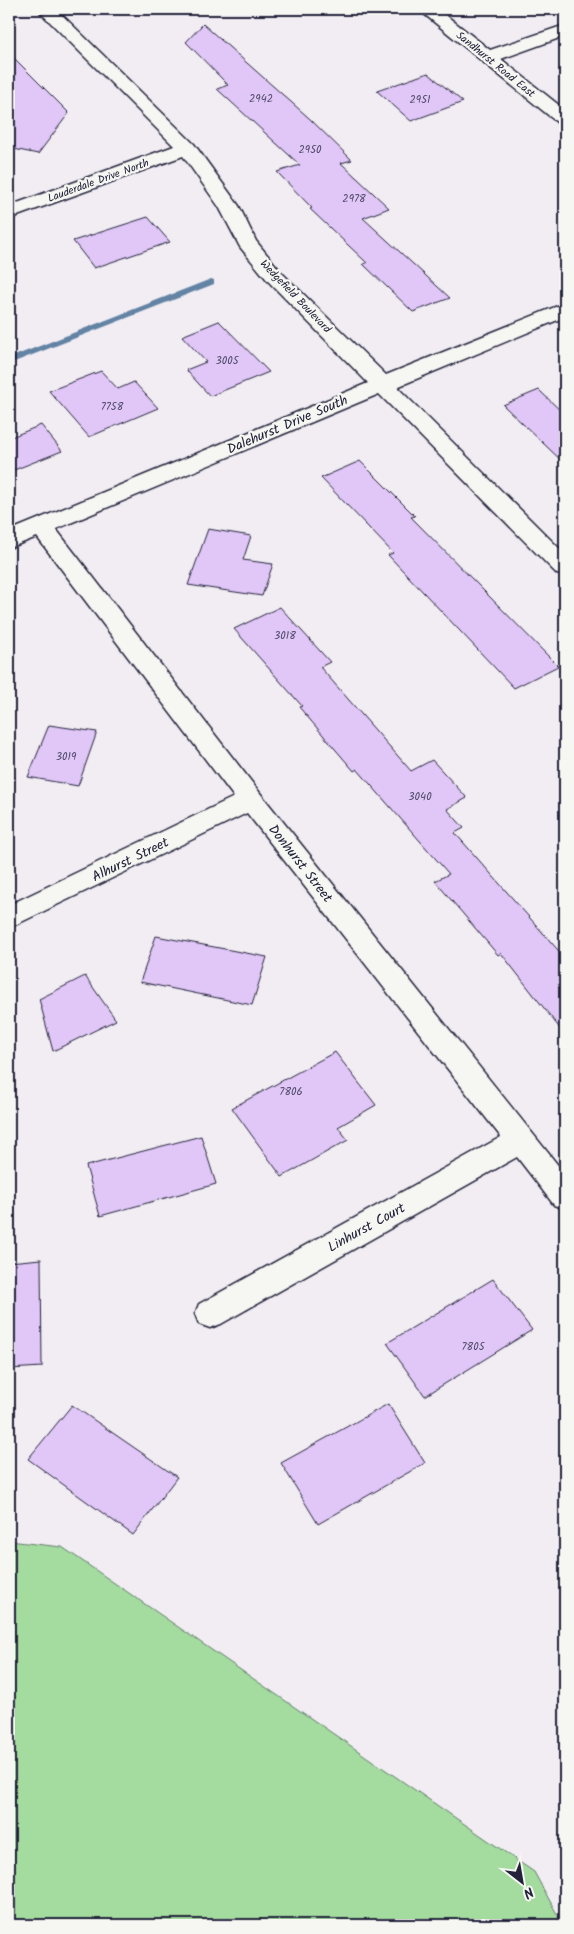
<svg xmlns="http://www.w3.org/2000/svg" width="574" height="1934" font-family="Kalam,sans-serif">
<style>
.green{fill:#a4db9f;stroke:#637e6d}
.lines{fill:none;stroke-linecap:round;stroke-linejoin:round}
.stream{fill:#6283a4;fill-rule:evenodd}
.building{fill:#e0c7f7;stroke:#22223b}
.minor-casing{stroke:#22223b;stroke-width:3}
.minor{fill:#f6f6f2;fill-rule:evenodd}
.labels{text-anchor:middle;stroke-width:4.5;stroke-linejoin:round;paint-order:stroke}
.far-street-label{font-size:11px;fill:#22223b;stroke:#f6f6f2}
.number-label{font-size:11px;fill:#524b6a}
.street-label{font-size:14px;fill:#22223b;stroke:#f6f6f2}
</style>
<rect width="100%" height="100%" fill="#f2edf3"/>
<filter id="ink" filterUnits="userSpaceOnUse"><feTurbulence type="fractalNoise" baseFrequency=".02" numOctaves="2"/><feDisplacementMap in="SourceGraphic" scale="10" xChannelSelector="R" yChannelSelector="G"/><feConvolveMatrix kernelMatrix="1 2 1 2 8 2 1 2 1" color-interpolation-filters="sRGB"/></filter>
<g filter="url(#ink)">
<path class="green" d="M9 1541 62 1547 534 1872 563 1925H9Z"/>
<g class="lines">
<path class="stream" d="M211 279 214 280V284L9 364V358Z"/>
</g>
<g class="building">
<path d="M203 24 309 118 352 160 341 163 389 208 363 218 450 298 413 312 363 264 367 263 310 209 312 208 277 172 300 165 217 89 228 85 186 42Z"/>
<path d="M9 53 69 113 38 154 9 148Z"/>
<path d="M428 73 463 102 411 121 377 91Z"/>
<path d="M148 217 170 242 94 268 73 241Z"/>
<path d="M219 321 269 372 210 396 186 370 206 362 182 336Z"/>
<path d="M101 371 118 389 134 382 158 408 89 437 49 391Z"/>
<path d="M539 390 565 415V464L503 405Z"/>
<path d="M41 425 62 451 9 472V438Z"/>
<path d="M360 461 415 516 411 517 558 666 514 688 388 555 393 553 321 478Z"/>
<path d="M208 529 251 536 243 560 273 564 262 596 188 585Z"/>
<path d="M280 607 330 662 320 667 411 771 432 760 467 798 447 809 464 828 455 833 565 958V1035L501 953 498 955 435 881 449 874 357 769 354 771 299 707 302 706 234 629Z"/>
<path d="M49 725 97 732 78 786 28 777Z"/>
<path d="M156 936 267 957 252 1005 140 982Z"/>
<path d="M85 976 116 1020 53 1051 39 999Z"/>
<path d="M335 1052 376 1105 338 1127 348 1140 282 1177 232 1108Z"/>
<path d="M201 1136 216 1184 100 1216 86 1166Z"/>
<path d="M41 1259 42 1367 9 1369V1262Z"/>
<path d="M493 1279 532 1330 425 1396 387 1343Z"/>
<path d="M388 1404 425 1463 318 1524 281 1463Z"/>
<path d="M72 1405 177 1477 133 1535 28 1459Z"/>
</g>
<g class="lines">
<defs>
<g id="minor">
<path d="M37 9H56L194 144 239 206 256 241 282 273 386 375 565 303V317L397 387 565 554V576L557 574 379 394 56 529 260 793 565 1174V1209L554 1205 517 1157 221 1324 210 1328 199 1324 195 1314 199 1304 501 1137 247 813 9 928V905L234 797 37 537 9 548V531L368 383 268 281 240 247 219 207 183 156 9 219V206L174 146Z"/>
<path d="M418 9H438L490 50 565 25V36L501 59 565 110V125L558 123Z"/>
</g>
</defs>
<use href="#minor" class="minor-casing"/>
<use href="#minor" class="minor"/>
</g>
</g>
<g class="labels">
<g class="far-street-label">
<text transform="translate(496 64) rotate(39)" y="4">Sandhurst Road East</text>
<text transform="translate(98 180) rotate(-20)" y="4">Lauderdale Drive North</text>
<text transform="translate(296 296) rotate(46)" y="4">Wedgefield Boulevard</text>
</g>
<g class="number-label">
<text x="261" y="102">2942</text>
<text x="420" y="103">2951</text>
<text x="310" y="153">2950</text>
<text x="354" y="202">2978</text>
<text x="227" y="364">3005</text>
<text x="112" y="410">7758</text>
<text x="285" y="639">3018</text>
<text x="66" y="760">3019</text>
<text x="420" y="800">3040</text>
<text x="291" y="1095">7806</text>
<text x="473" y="1350">7805</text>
</g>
<g class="street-label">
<text transform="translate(287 424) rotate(-23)" y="5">Dalehurst Drive South</text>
<text transform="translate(130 859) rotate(-26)" y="5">Alhurst Street</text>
<text transform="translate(301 863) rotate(52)" y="5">Donhurst Street</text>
<text transform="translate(366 1227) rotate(-29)" y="5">Linhurst Court</text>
</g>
</g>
<rect width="574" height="1934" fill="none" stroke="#f6f6f2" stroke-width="30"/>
<rect x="15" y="15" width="544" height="1904" fill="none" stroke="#22223b" stroke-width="2" filter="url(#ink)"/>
<g transform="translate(522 1882) rotate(149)" stroke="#f6f6f2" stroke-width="4" paint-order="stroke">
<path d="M0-4L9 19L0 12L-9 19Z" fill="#22223b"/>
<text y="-8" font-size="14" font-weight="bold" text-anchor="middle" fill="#22223b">N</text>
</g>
</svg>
